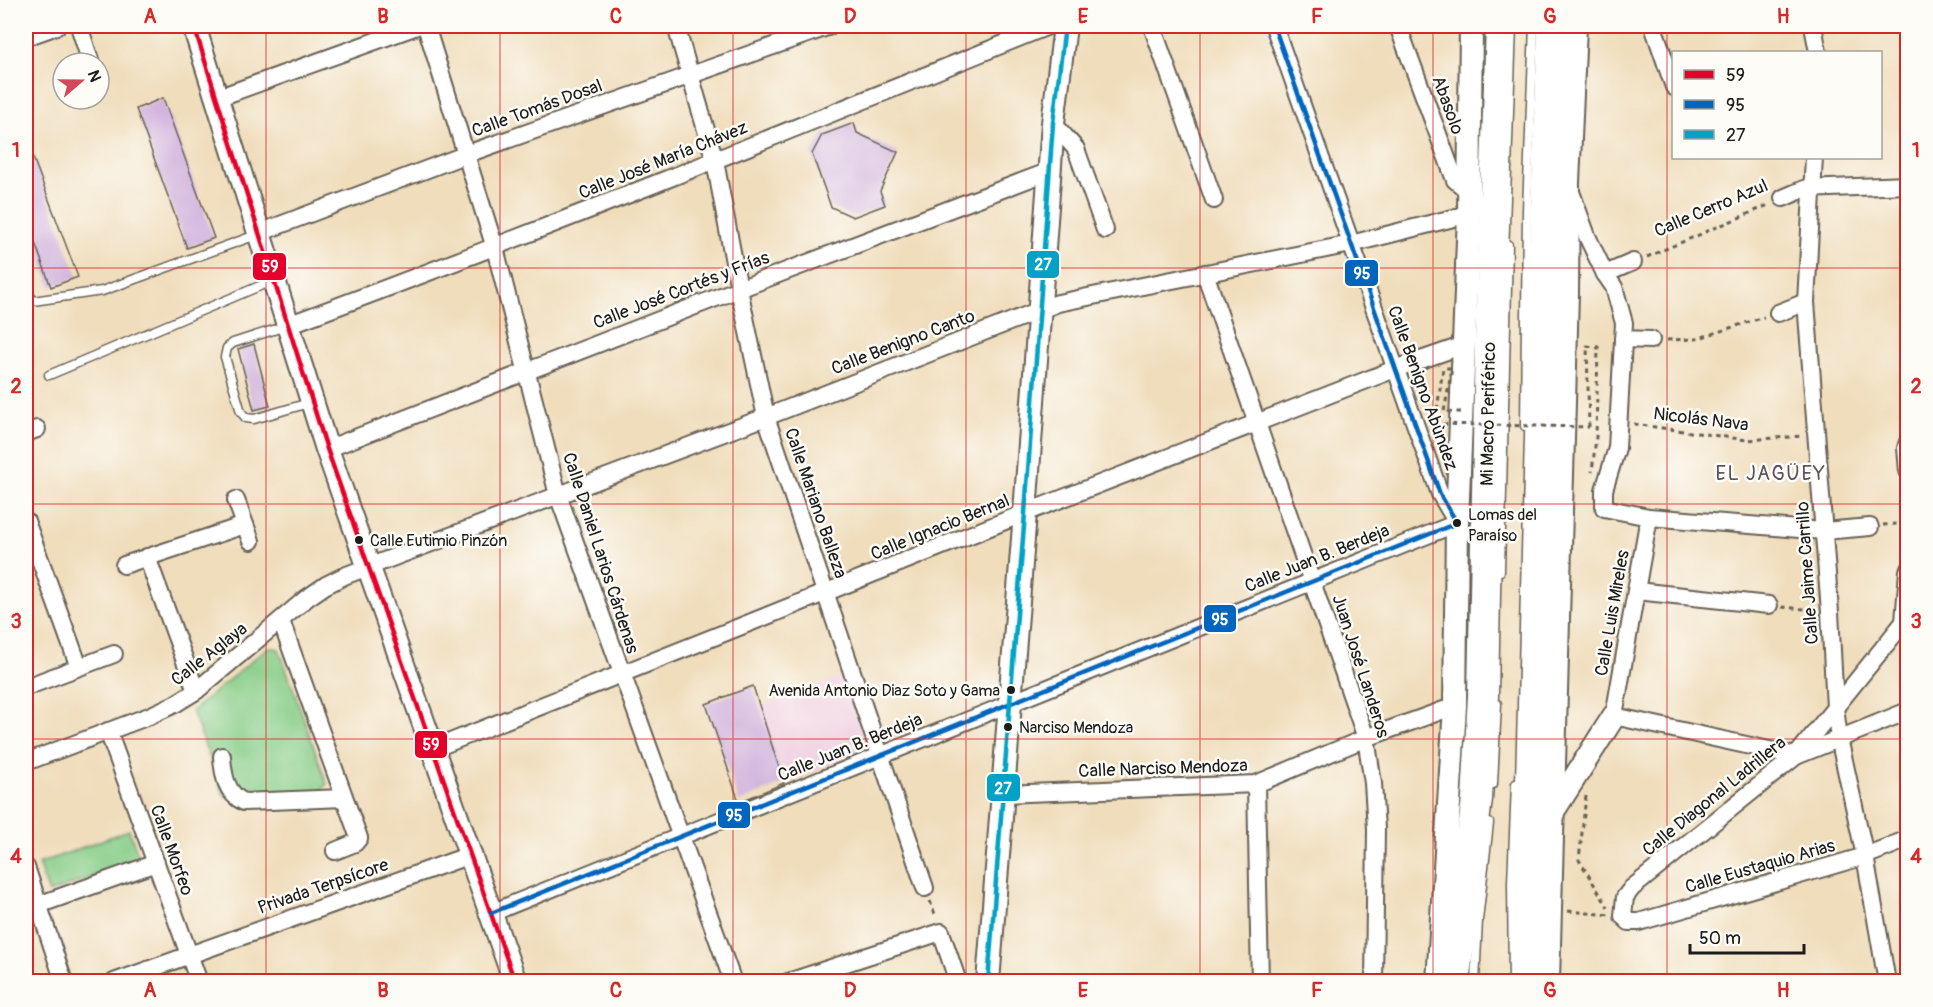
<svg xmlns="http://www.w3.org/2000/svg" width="1933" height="1007" font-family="Pangolin,sans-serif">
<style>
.built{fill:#f1d0e2}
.green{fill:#86cc86;stroke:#517451;stroke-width:1.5}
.building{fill:#d1b3dd}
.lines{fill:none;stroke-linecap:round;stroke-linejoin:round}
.lane-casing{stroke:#666054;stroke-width:11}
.street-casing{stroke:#666054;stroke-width:20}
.secondary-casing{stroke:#666054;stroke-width:26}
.highway-casing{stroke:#666054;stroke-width:33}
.path{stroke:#666054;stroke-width:3;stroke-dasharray:4.5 4.5;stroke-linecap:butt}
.lane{stroke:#fff;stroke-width:8}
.street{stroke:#fff;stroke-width:16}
.secondary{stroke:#fff;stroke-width:22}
.highway{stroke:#fff;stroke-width:30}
.path-bridge{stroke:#666054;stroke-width:3;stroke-dasharray:4.5 4.5;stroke-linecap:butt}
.bus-1-casing{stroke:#fdfcf7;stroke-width:9}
.bus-2-casing{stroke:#fdfcf7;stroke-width:9}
.bus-3-casing{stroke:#fdfcf7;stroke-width:9}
.bus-1{stroke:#e4002b;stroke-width:4.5}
.bus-2{stroke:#0065bd;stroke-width:4.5}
.bus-3{stroke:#01a2c5;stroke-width:4.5}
.grid{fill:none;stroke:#d62828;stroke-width:1.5;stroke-opacity:0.55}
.bus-dot{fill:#1c1c1c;stroke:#fdfcf7;stroke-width:2}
.labels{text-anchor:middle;stroke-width:5;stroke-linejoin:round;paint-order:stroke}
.bus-label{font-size:16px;fill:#1c1c1c;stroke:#fdfcf7;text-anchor:start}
.street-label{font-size:18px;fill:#1c1c1c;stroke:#fdfcf7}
.neighbourhood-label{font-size:20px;letter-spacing:1.5px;fill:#5b5160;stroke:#fdfcf7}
.line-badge{stroke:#fdfcf7;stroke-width:2}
.badge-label{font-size:16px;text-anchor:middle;font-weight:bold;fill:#fff}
.neatline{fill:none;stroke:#d62828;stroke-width:2}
.grid-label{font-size:20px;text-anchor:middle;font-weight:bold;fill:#d62828}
</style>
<rect width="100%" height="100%" fill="#fdfcf7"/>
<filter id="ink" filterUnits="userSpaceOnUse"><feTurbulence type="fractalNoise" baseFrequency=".0167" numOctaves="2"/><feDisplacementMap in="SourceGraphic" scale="12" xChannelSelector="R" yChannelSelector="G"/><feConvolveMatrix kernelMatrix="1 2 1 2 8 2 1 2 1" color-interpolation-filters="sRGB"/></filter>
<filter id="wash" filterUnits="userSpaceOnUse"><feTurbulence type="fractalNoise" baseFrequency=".008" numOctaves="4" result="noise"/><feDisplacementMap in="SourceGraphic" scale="24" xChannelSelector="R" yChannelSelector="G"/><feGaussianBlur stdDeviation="1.35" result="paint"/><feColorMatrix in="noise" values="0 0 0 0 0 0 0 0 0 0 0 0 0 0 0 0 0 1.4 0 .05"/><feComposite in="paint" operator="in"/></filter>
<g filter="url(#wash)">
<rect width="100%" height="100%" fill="#f0ddbc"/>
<path class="built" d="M848 674 871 747 785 784 760 707Z"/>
<g class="green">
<path d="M268 647 279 649 327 784 317 794 224 796 192 711Z"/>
<path d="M129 830 140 859 49 893 38 864Z"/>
</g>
<g id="blocks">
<g class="building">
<path d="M163 98 214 238 187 248 136 109Z"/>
<path d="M854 123 857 133 898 152 880 191 885 205 853 217 831 207 812 154 822 135Z"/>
<path d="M26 139 78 277 51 287 26 218Z"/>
<path d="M254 344 270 406 254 410 238 349Z"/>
<path d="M753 686 784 783 739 802 706 704Z"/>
</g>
</g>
</g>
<g filter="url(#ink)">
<use href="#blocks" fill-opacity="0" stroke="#666054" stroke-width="1.5"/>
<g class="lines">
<defs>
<g id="lane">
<path d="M26 284 32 301"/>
<path d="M26 302 102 291 259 234"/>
<path d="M286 326 233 343 227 348 225 357 241 412 246 418 254 419 312 402"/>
<path d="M49 375 274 280"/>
<path d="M1525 426 1527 210 1534 26"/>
<path d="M1500 571 1508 245"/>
<path d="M1493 784 1497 704"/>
<path d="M1475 982 1478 920 1489 823"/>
<path d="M1513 982 1512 883 1516 784"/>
</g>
<g id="street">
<path d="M79 26 91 63"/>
<path d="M426 26 495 248 558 495 733 982"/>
<path d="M676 26 715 161 739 289 766 417 925 888"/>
<path d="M1152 26 1214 200"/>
<path d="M1398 26 1455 180 1469 192"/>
<path d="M1653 26 1674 87"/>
<path d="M1813 26 1818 52"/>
<path d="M26 37 57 26"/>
<path d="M217 98 417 26"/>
<path d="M1053 123 1076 149 1105 230"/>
<path d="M1814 158 1806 302 1830 612 1835 708 1839 738 1865 856 1887 982"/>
<path d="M1571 192 1587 236 1605 274 1614 287 1624 323 1617 448 1604 490V508L1649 517 1824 531 1870 527"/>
<path d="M1783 198 1804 189 1908 185"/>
<path d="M259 233 467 154 830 26"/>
<path d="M1205 273 1366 738 1373 783 1376 829 1374 982"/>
<path d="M1605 274 1633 262"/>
<path d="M1778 313 1806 302"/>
<path d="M288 325C544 230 796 128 1048 26"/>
<path d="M1623 339 1651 340"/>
<path d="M26 433 37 429"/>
<path d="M1908 442 1906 448 1908 471"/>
<path d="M327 449 739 289 1050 171"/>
<path d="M236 500 251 541"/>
<path d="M1649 517 1614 716 1796 756 1908 711"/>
<path d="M26 521 79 667"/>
<path d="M147 557 196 691"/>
<path d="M124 565 245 525"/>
<path d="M1908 571 1904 622 1796 756 1632 888 1625 897 1623 916 1629 922H1639L1865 856 1908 839"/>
<path d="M1636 591 1769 605"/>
<path d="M281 621 359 838 355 843 335 851"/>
<path d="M26 687 114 654"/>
<path d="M108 731 199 982"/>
<path d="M433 749 1025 513 1395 369 1464 345"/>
<path d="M222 756C223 774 226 794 244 802L344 798"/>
<path d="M26 762 149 716 175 704 196 691 307 598 326 585 344 576 766 417 1058 303 1351 244 1469 214"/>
<path d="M1256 784 1260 982"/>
<path d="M1003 794 1256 784 1366 738 1455 706"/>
<path d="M26 867 64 982"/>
<path d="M38 905 156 863"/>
<path d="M491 913 1457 523 1440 494 1274 26"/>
<path d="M114 982 470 855"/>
<path d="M788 982 941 932 958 982"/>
</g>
<g id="secondary">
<path d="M194 26 327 449 515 982"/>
<path d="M1552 813 1614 716"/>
<path d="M988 982 1025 513 1053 123 1065 26"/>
<path d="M1438 982 1455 706 1457 523 1469 214 1471 26"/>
<path d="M1548 982 1567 293 1568 183 1575 26"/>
</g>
<g id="highway">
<path d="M1454 982 1477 799 1483 696 1490 341 1501 26"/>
<path d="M1529 982 1528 897 1546 207 1553 26"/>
</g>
</defs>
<use href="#lane" class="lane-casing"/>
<use href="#street" class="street-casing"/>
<use href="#secondary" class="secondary-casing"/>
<use href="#highway" class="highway-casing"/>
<g class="path">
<path d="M1647 257 1771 204"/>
<path d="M1667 340 1696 339 1764 317"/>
<path d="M1634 424 1747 440 1803 436"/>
<path d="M1589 427 1587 346 1598 347 1596 437 1592 472"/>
<path d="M1883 525 1908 523"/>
<path d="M1782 607 1815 610"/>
<path d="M1586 796 1579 860 1608 907"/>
<path d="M930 901 936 917"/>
<path d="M1568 911 1610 915"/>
</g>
<use href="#lane" class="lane"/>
<use href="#street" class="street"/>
<use href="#secondary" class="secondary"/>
<use href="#highway" class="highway"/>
<path class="path-bridge" d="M1461 412H1444L1452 368H1443L1435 424 1589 427"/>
<defs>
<path id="bus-1" d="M194 26 327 449 515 982"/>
<path id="bus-2" d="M491 913 1457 523 1440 494 1274 26"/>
<path id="bus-3" d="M988 982 1025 513 1053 123 1065 26"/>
</defs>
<use href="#bus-1" class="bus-1-casing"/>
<use href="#bus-2" class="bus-2-casing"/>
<use href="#bus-3" class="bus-3-casing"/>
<use href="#bus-1" class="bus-1"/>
<use href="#bus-2" class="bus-2"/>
<use href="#bus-3" class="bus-3"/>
</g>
</g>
<path class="grid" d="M266 26V982M500 26V982M733 26V982M966 26V982M1200 26V982M1433 26V982M1667 26V982M26 268H1908M26 504H1908M26 739H1908"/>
<g class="bus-dot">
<circle cx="1457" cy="523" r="5"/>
<circle cx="359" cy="540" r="5"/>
<circle cx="1011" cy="690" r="5"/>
<circle cx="1008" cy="727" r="5"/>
</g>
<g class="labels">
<g class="bus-label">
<text x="1468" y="520">Lomas del<tspan x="1468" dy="21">Paraíso</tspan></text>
<text x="370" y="546">Calle Eutimio Pinzón</text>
<text x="1000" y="696" text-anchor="end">Avenida Antonio Diaz Soto y Gama</text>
<text x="1019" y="733">Narciso Mendoza</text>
</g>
<g class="street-label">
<text transform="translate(1448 105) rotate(70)" y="6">Abasolo</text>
<text transform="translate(537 108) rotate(-20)" y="6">Calle Tomás Dosal</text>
<text transform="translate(663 160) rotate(-22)" y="6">Calle José María Chávez</text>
<text transform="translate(1711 208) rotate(-23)" y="6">Calle Cerro Azul</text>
<text transform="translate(681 290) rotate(-21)" y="6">Calle José Cortés y Frías</text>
<text transform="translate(903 342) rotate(-21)" y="6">Calle Benigno Canto</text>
<text transform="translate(1423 388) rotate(70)" y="6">Calle Benigno Abùndez</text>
<text transform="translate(1488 414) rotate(-89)" y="6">Mi Macro Periférico</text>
<text transform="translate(1701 419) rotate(7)" y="6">Nicolás Nava</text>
<text transform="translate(816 503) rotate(71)" y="6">Calle Mariano Balleza</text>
<text transform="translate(940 527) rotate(-22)" y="6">Calle Ignacio Bernal</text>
<text transform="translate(601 553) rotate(72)" y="6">Calle Daniel Larios Cárdenas</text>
<text transform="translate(1317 558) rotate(-22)" y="6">Calle Juan B. Berdeja</text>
<text transform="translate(1807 573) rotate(-94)" y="6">Calle Jaime Carrillo</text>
<text transform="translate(1612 613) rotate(-80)" y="6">Calle Luis Mireles</text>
<text transform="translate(209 654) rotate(-38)" y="6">Calle Aglaya</text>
<text transform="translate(1361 666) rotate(72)" y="6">Juan José Landeros</text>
<text transform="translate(850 747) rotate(-22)" y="6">Calle Juan B. Berdeja</text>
<text transform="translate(1163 768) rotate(-2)" y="6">Calle Narciso Mendoza</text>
<text transform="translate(1714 796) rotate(-39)" y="6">Calle Diagonal Ladrillera</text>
<text transform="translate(172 850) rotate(70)" y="6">Calle Morfeo</text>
<text transform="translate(1760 866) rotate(-16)" y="6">Calle Eustaquio Arias</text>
<text transform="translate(323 886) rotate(-19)" y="6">Privada Terpsícore</text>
</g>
<g class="neighbourhood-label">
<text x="1771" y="480">EL JAGÜEY</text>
</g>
</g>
<g class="line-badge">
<rect x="1026" y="250" width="34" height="29" rx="6" fill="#01a2c5"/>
<rect x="252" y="252" width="35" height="29" rx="6" fill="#e4002b"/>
<rect x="1344" y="259" width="35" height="28" rx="6" fill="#0065bd"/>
<rect x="1203" y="604" width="34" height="29" rx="6" fill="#0065bd"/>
<rect x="414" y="730" width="34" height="29" rx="6" fill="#e4002b"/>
<rect x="986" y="773" width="35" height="29" rx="6" fill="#01a2c5"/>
<rect x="717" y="801" width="34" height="28" rx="6" fill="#0065bd"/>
</g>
<g class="badge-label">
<text x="1043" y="270">27</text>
<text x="270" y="272">59</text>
<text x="1362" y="279">95</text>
<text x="1220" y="625">95</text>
<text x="431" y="750">59</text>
<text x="1003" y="794">27</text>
<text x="734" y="821">95</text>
</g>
<rect width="1933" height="1007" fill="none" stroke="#fdfcf7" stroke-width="66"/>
<rect x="1672" y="51" width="210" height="108" fill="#fdfcf7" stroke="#a3a29f" stroke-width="1.5"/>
<rect x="1684" y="70" width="30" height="9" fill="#e4002b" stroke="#a3a29f" stroke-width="1.5"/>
<text x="1726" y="81" font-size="18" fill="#1c1c1c">59</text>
<rect x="1684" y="100" width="30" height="9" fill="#0065bd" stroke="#a3a29f" stroke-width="1.5"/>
<text x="1726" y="111" font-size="18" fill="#1c1c1c">95</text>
<rect x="1684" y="130" width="30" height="9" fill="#01a2c5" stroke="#a3a29f" stroke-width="1.5"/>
<text x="1726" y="141" font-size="18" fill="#1c1c1c">27</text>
<g transform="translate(81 81) rotate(70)"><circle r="28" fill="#fdfcf7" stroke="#a3a29f" stroke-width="1.5"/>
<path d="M0-4.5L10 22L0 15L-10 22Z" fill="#d1495b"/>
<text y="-9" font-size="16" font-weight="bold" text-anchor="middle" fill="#1c1c1c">N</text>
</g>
<path d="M1690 944v9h114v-9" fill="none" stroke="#1c1c1c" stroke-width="3"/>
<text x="1699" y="944" font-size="18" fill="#1c1c1c" stroke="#fdfcf7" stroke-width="4.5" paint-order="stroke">50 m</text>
<rect x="33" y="33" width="1867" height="941" class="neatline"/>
<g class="grid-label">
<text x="150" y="23">A</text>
<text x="383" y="23">B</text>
<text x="616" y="23">C</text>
<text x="850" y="23">D</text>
<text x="1083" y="23">E</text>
<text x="1317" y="23">F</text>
<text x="1550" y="23">G</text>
<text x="1783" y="23">H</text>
<text x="16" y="157">1</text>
<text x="1916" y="157">1</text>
<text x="16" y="393">2</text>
<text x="1916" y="393">2</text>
<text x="16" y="628">3</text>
<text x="1916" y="628">3</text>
<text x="16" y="863">4</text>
<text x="1916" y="863">4</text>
<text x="150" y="997">A</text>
<text x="383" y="997">B</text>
<text x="616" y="997">C</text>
<text x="850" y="997">D</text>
<text x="1083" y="997">E</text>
<text x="1317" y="997">F</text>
<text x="1550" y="997">G</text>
<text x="1783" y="997">H</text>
</g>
</svg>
